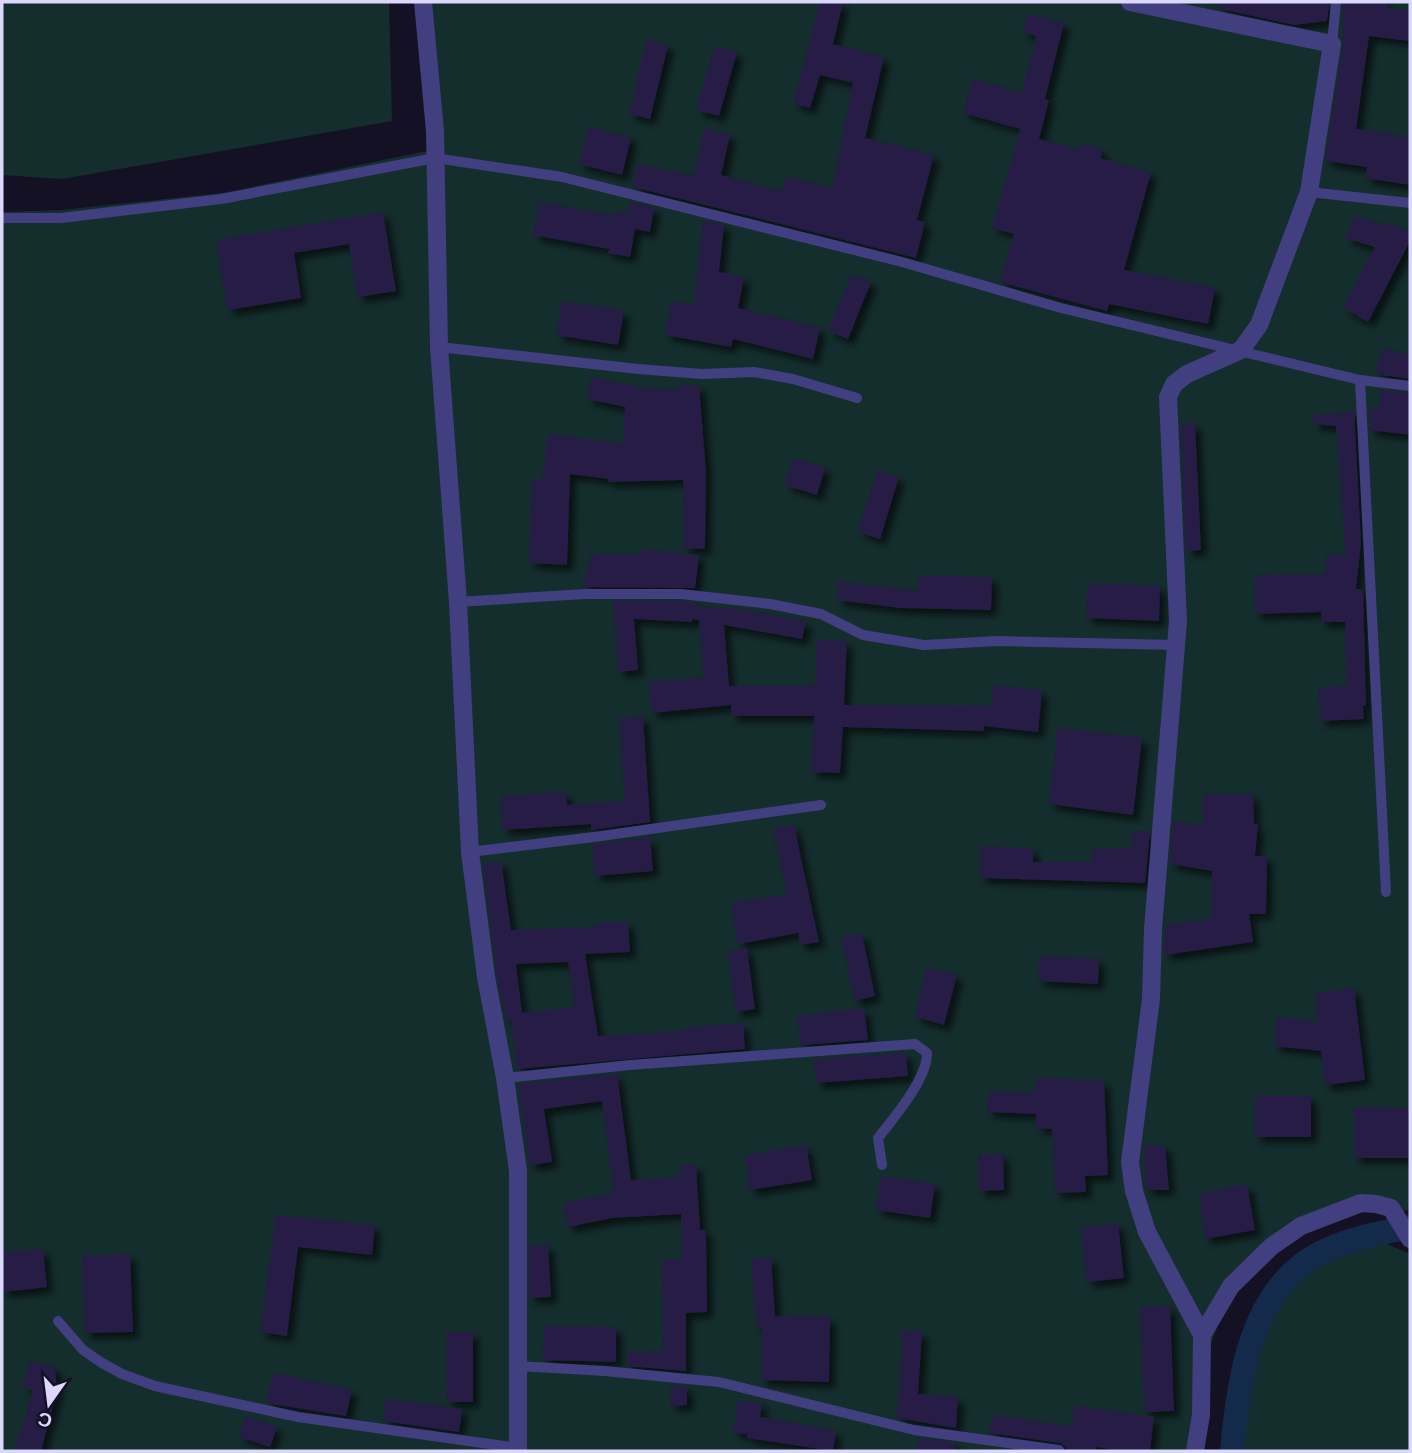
<svg xmlns="http://www.w3.org/2000/svg" width="1412" height="1453" font-family="'Work Sans',sans-serif">
<style>
.green{fill:#142e2d}
.lines{fill:none;stroke-linecap:round;stroke-linejoin:round}
.canal{stroke:#142a4b;stroke-width:24}
.building{fill:#251e44;fill-rule:evenodd;filter:url(#shadow)}
.service{stroke:#413f80;stroke-width:10}
.minor{stroke:#413f80;stroke-width:18}
.tertiary{stroke:#413f80;stroke-width:18}
</style>
<defs>
<filter id="shadow"><feDropShadow dx="6" dy="6" stdDeviation="3.5" flood-color="#0009"/></filter>
</defs>
<rect width="100%" height="100%" fill="#141125"/>
<g class="green">
<path d="M2 2H389L392 121 62 179 2 175Z"/>
<path d="M425 2H1410V1210L1389 1213 1362 1208 1302 1231 1231 1290 1206 1357 1201 1451H2V212L61 210 223 193 432 150Z"/>
<path d="M1366 1235 1410 1254V1451H1232C1236 1402 1247 1319 1282 1282 1304 1258 1336 1247 1366 1235Z"/>
</g>
<g class="lines">
<path class="canal" d="M1232 1451C1238 1381 1250 1291 1318 1254 1347 1239 1379 1233 1410 1227"/>
</g>
<g class="building">
<path d="M820 2H843L833 44 884 57 865 138 934 155 917 220 925 222 916 258 633 187 637 164 693 176 705 128 730 135 721 175 782 192 786 176 832 188 853 83 820 75 810 108 793 103Z"/>
<path d="M1218 2H1329L1327 21 1294 25 1217 8Z"/>
<path d="M1343 2H1387V8L1410 11V41L1369 36 1356 129 1410 137V185L1365 178 1367 167 1325 161 1343 46Z"/>
<path d="M1027 14 1064 23 1045 99 1049 100 1039 139 1080 150 1082 144 1103 150 1100 158 1151 172 1124 270 1215 288 1208 324 1109 304 1107 311 1000 282 1014 234 992 228 1020 129 963 113 972 79 1022 93 1036 36 1023 32Z"/>
<path d="M647 39 668 45 650 119 629 114Z"/>
<path d="M715 46 737 52 719 116 696 110Z"/>
<path d="M588 127 631 137 622 175 579 164Z"/>
<path d="M539 202 615 216 616 211 628 213 630 202 654 208 650 232 635 229 630 257 608 253 609 249 533 235Z"/>
<path d="M383 212 396 291 358 297 349 244 294 253 301 298 228 310 216 240Z"/>
<path d="M1355 217 1410 230V241L1368 322 1343 308 1375 247 1345 238Z"/>
<path d="M703 220 724 225 719 272 744 277 738 308 820 328 813 359 733 339 731 347 665 335 671 301 694 305Z"/>
<path d="M851 274 871 282 848 339 828 331Z"/>
<path d="M562 301 624 311 618 345 556 335Z"/>
<path d="M1382 348 1410 355V379L1376 374Z"/>
<path d="M591 377 643 388 677 390V386L699 385 706 472 705 549 684 548 683 480 608 482 609 479 570 474 567 565 529 563 532 479 542 480 548 434 623 444 625 407 587 399Z"/>
<path d="M1381 390 1410 393V435L1370 430 1369 410 1378 409Z"/>
<path d="M1354 411 1361 543 1356 589H1363L1366 706H1363L1364 719 1320 721 1318 688 1347 685 1345 622H1321V612L1255 614V575L1325 574 1327 553 1346 555 1336 426 1313 424V415Z"/>
<path d="M1195 423 1201 550 1186 551 1181 424Z"/>
<path d="M793 458 825 468 817 495 785 485Z"/>
<path d="M877 470 899 477 880 539 858 532Z"/>
<path d="M643 549 699 555 695 588 583 587 591 554H642Z"/>
<path d="M919 575 992 577 991 610 900 608 837 600 839 581 918 591Z"/>
<path d="M1088 583 1160 586 1159 621 1086 618Z"/>
<path d="M613 601H681L694 603 693 606 737 609 806 621 802 639 724 625 729 686H815L817 640 847 641 844 705 991 706 994 685 1042 691 1038 732 984 726V731L843 727 840 773 811 772 814 716H731V705L652 713 649 682 704 677 699 620 692 619V622L634 619 638 670 618 672Z"/>
<path d="M643 716 650 822 591 830V824L503 830 500 796 566 792 567 805 625 801 619 718Z"/>
<path d="M1058 728 1142 738 1133 815 1049 804Z"/>
<path d="M1203 794H1253L1254 824H1258L1255 856H1267L1266 914H1249L1253 942 1164 955 1165 925 1211 918 1212 871 1170 864 1173 821 1203 826Z"/>
<path d="M794 825 819 942 800 945 798 933 738 944 731 903 787 894 773 829Z"/>
<path d="M1131 831H1150L1145 883 980 878 981 846 1033 849V862H1092V848L1131 849Z"/>
<path d="M650 837 653 871 595 876 592 845Z"/>
<path d="M501 861 511 930 595 927V924L628 922 630 952 585 954 598 1036 684 1031V1028L743 1023 745 1049 517 1069 511 1019 506 1020 497 975 483 864ZM568 962 575 1007 522 1013 516 964Z"/>
<path d="M862 933 875 996 855 1001 841 937Z"/>
<path d="M747 948 755 1009 736 1012 728 951Z"/>
<path d="M1039 956 1099 959 1098 984 1038 981Z"/>
<path d="M926 967 957 975 944 1025 915 1017Z"/>
<path d="M1354 988 1365 1080 1325 1085 1321 1051 1274 1046 1277 1017 1318 1022 1315 993Z"/>
<path d="M864 1008 868 1040 801 1045 797 1016Z"/>
<path d="M906 1053 908 1076 816 1083 814 1059Z"/>
<path d="M617 1074 631 1180 681 1177 680 1165H696L700 1230H706L707 1312 686 1313V1371L627 1366V1352L663 1351 662 1259H682L681 1214 612 1218 568 1227 564 1203 614 1193 602 1101 544 1109 552 1162 530 1165 518 1084Z"/>
<path d="M1036 1077 1104 1081 1108 1175 1085 1176 1086 1192 1055 1193 1052 1129 1036 1128V1114L987 1112 988 1091 1035 1093Z"/>
<rect x="1255" y="1096" width="56" height="41"/>
<path d="M1354 1107 1408 1108V1158H1354Z"/>
<path d="M806 1145 812 1180 750 1190 745 1155Z"/>
<path d="M1165 1145 1169 1190H1146L1144 1146Z"/>
<path d="M1003 1154 1004 1190 979 1191 978 1155Z"/>
<path d="M881 1176 935 1184 930 1218 876 1210Z"/>
<path d="M1247 1184 1255 1230 1205 1239 1199 1194Z"/>
<path d="M276 1215 375 1225 372 1255 298 1247 287 1336 260 1332Z"/>
<path d="M1118 1223 1124 1278 1087 1282 1081 1227Z"/>
<path d="M548 1245 551 1297 529 1298V1246Z"/>
<path d="M43 1249 47 1287 2 1292V1253Z"/>
<path d="M130 1254 133 1332 85 1333 82 1256Z"/>
<path d="M771 1257 775 1316 830 1317 829 1382 761 1380 762 1327H756L751 1259Z"/>
<path d="M1170 1306 1174 1411 1144 1412 1140 1307Z"/>
<path d="M544 1326 616 1327V1362L543 1360Z"/>
<path d="M903 1330 922 1331 918 1394 958 1397 956 1428 897 1418Z"/>
<path d="M446 1332H473V1402H447Z"/>
<path d="M29 1361 55 1367 57 1391 41 1451H15L33 1390 23 1388Z"/>
<path d="M273 1373 352 1390 346 1416 266 1403Z"/>
<path d="M670 1385 687 1386V1405L671 1406Z"/>
<path d="M386 1399 462 1409 459 1432 383 1421Z"/>
<path d="M738 1400 762 1403 760 1417 836 1431 833 1451 747 1438V1434L733 1432Z"/>
<path d="M1074 1406 1154 1417 1150 1451H1125L1096 1447 1095 1451H1066V1447L1060 1443 989 1433 992 1414 1071 1427Z"/>
<path d="M245 1416 277 1427 270 1447 239 1437Z"/>
<path d="M919 1438 955 1443V1451H917Z"/>
</g>
<g class="lines">
<g class="service">
<path d="M1332 44 1336 2"/>
<path d="M1309 192 1410 203"/>
<path d="M2 218H61L221 199 435 158 562 177 902 262 1061 308 1360 380 1410 386"/>
<path d="M439 347 638 369 702 374 754 372 793 379 857 398"/>
<path d="M1360 380 1386 892"/>
<path d="M458 602 585 594H681L770 604 821 614 863 635 924 645 998 641 1176 645"/>
<path d="M470 852 594 837 821 805"/>
<path d="M505 1078 630 1065 915 1044 927 1053C928 1078 893 1119 878 1138L882 1165"/>
<path d="M58 1321 83 1350 102 1363 122 1374 155 1386 298 1417 518 1448"/>
<path d="M517 1366 605 1371 719 1382 914 1430 1059 1450"/>
</g>
<g class="minor">
<path d="M1130 2 1332 44 1309 192 1259 325 1241 350 1187 374 1174 384 1168 397 1178 621 1153 929 1151 999 1130 1162 1134 1191 1147 1232 1202 1335 1201 1415 1195 1451"/>
<path d="M1202 1335 1231 1286 1272 1246 1301 1226 1361 1203 1376 1204 1391 1208 1410 1239"/>
</g>
<path class="tertiary" d="M423 2 435 131 439 347 458 602 470 852 486 977 505 1078 518 1171V1451"/>
</g>
<rect width="1412" height="1453" fill="none" stroke="#dbd8fc" stroke-width="7"/>
<g transform="translate(49 1404) rotate(194)" stroke="#141125" stroke-width="5" paint-order="stroke">
<path d="M0-5L12 26L0 18L-12 26Z" fill="#dbd8fc"/>
<text y="-10" font-size="19" font-weight="bold" text-anchor="middle" fill="#dbd8fc">С</text>
</g>
</svg>
